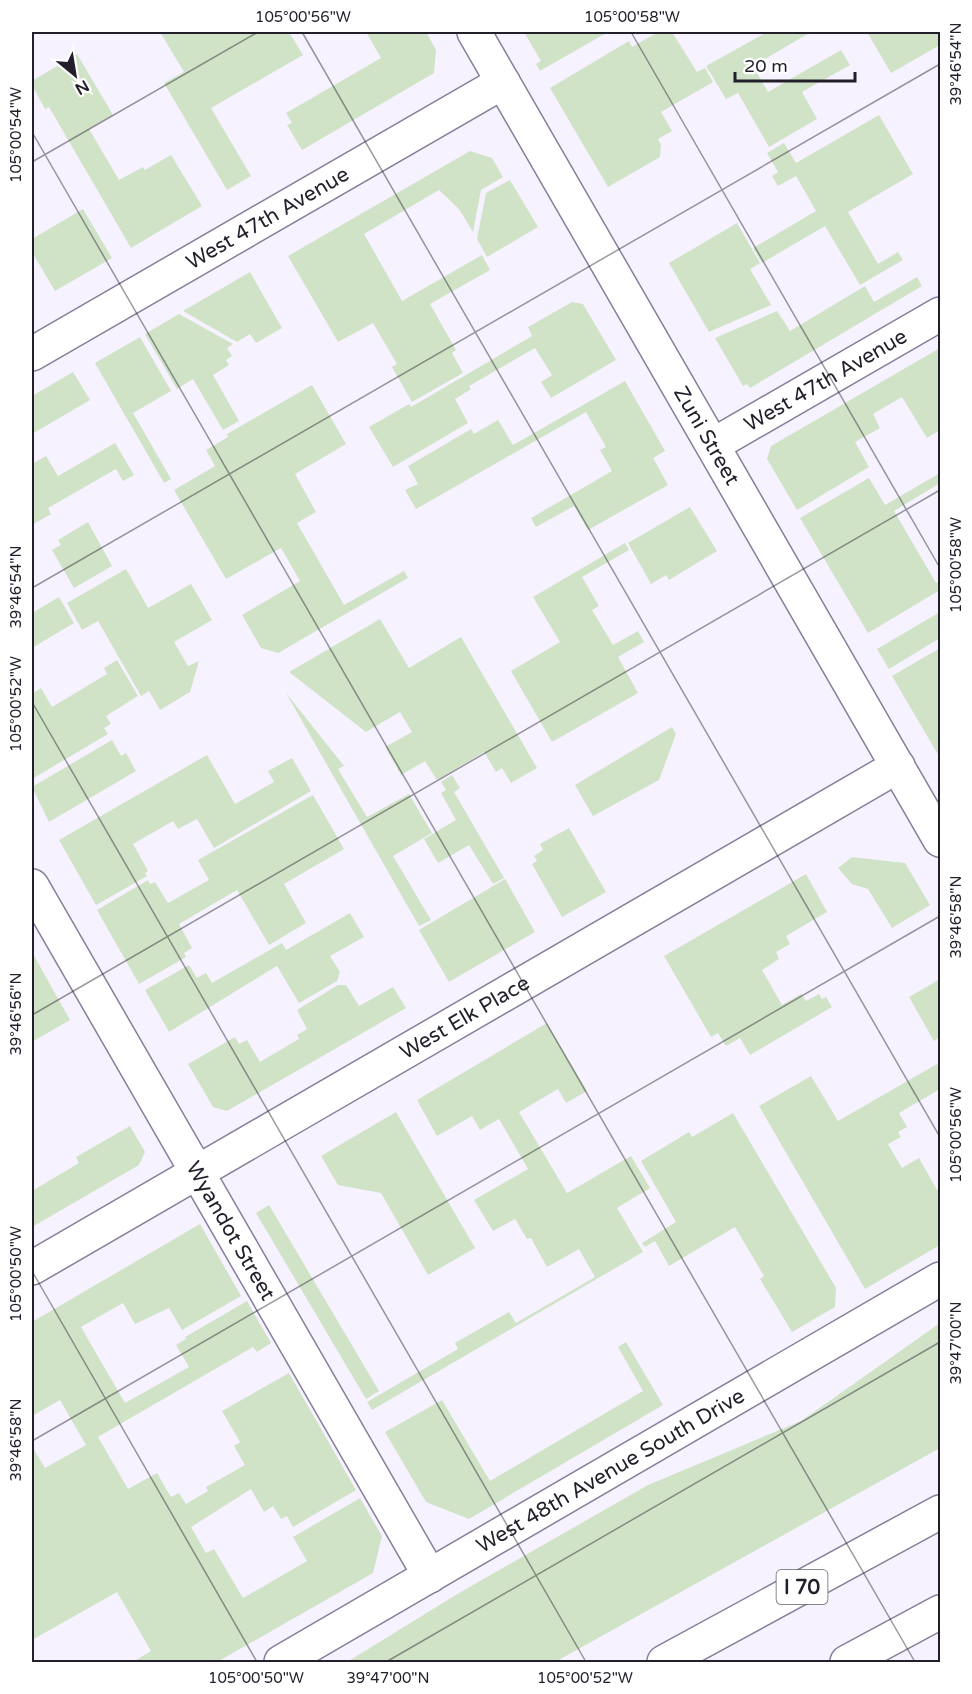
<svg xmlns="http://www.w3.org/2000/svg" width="972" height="1694" font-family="'Varela Round',sans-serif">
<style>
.grass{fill:#d1e3c7}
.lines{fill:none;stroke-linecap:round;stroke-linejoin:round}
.street-casing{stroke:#877e9a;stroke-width:36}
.secondary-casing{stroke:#877e9a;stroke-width:36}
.highway-casing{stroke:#877e9a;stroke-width:36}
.street{stroke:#fff;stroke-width:33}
.secondary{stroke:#fff;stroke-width:33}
.highway{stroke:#fff;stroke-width:33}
.ticks{fill:none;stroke:#221e2a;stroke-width:1.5;stroke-opacity:0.45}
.labels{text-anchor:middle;stroke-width:5;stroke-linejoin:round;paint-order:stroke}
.shield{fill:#fff;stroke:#64626a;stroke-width:1.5}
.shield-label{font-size:20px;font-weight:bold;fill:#221e2a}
.street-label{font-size:21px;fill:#221e2a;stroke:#fff}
.neatline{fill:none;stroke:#221e2a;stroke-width:2}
.ticks-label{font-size:15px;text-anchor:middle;fill:#221e2a}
</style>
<rect width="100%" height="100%" fill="#f6f2ff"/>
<g class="grass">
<path d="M160 32H289L303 55 211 108 251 176 227 190 164 83 184 72Z"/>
<path d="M366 32H426L436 50 434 73 302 150 287 125 292 123 286 113 381 58Z"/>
<path d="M524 32H608L540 71 536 64 541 61Z"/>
<path d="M658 32H672L697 72 705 68 713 82 661 112 672 131 658 139 661 145 660 157 608 187 550 88 629 41 632 47Z"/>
<path d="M767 32H811L753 66 768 92 841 50 850 65 802 92 817 119 769 147 738 93 726 99 706 66Z"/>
<path d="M867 32H940V45L891 73Z"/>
<path d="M77 54 113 115 89 129 119 180 143 167 145 170 171 155 202 206 131 248 49 107 45 109 32 85V81Z"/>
<path d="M879 115 913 174 848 212 878 264 898 252 903 260 860 285 825 226 762 263 753 248 816 211 796 176 778 186 772 176 778 172 767 153 784 143 796 163Z"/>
<path d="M470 151 492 158 503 177 481 190 473 232 459 209 439 190 364 234 402 301 482 255 490 270 430 304 456 350 452 353 463 373 412 402 392 367 397 364 373 323 338 342 288 256Z"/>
<path d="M510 180 538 227 487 257 477 239 486 193Z"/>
<path d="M83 209 112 258 55 291 32 252V239Z"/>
<path d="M737 223 760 263 750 269 771 305 709 332 669 263Z"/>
<path d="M250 272 282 328 256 343 250 334 237 342 183 311Z"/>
<path d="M917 277 922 286 750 388 747 384 743 386 715 338 777 311 790 331 865 286 874 302Z"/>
<path d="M572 302 583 304 616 360 551 398 541 382 552 375 535 348 469 386 471 389 455 399 468 423 393 467 369 427 409 404 411 407 532 336 528 327Z"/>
<path d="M179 314 233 344 227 348 232 356 226 360 229 365 213 375 239 421 223 430 193 379 177 389 145 334Z"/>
<path d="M140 337 171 391 133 413 171 479 164 483 95 363Z"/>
<path d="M940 348V430L927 438 902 397 873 414 880 428 855 442 869 467 797 510 767 459 771 446Z"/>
<path d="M73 372 90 400 32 434V396Z"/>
<path d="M625 381 665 451 653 458 668 485 588 530 574 506 536 527 531 518 612 471 600 450 606 447 586 412 416 509 405 490 418 484 408 466 471 429 474 434 498 420 513 445Z"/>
<path d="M312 385 346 444 295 474 316 512 297 523 344 605 404 571 408 578 278 653 261 648 242 615 300 581 281 548 226 579 174 490 215 466 206 450 228 437 227 434Z"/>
<path d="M115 443 134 475 123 481 116 469 48 508 51 514 32 525V464L46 456 58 476Z"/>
<path d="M940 473V483L894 511 936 583 940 581V590L868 633 800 518 869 478 885 505Z"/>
<path d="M690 507 717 551 669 580 666 575 651 584 628 543Z"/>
<path d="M88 522 112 566 74 588 52 550 61 545 58 540Z"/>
<path d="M625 543 629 550 582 577 599 606 592 610 613 645 638 631 644 642 618 657 638 693 552 742 511 671 560 642 533 597Z"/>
<path d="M126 569 148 608 191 584 212 620 174 642 188 666 199 661 190 692 160 710 149 691 141 696 98 621 82 630 67 603Z"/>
<path d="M59 597 74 623 32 648V613Z"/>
<path d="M940 612V638L889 669 877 649Z"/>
<path d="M380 619 409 668 461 637 537 768 511 783 502 768 496 772 484 752 437 780 425 761 401 775 385 747 412 732 400 712 366 732 289 672Z"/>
<path d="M940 648V758L892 676Z"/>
<path d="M117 660 138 696 106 716 111 724 104 728 108 734 32 779V690L33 693 41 688 52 707 107 674 104 668Z"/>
<path d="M286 693 344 766 338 769 367 817 409 794 432 833 393 856 431 920 419 926Z"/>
<path d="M672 727 676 734 659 780 593 816 575 785Z"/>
<path d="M112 740 121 756 126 753 136 771 49 822 32 787Z"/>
<path d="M207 755 235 804 274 782 268 771 292 758 311 791 214 848 197 819 178 829 173 821 133 844 148 871 145 873 147 876 96 905 59 840Z"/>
<path d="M452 775 460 788 454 792 504 878 493 884 469 845 438 863 424 839 456 820 441 793 446 790 441 782Z"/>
<path d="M313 795 344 849 284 884 306 923 269 945 237 890 179 924 192 948 184 953 186 957 139 984 97 910 148 880 150 884 155 882 168 903 209 880 198 860Z"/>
<path d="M569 828 606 892 562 917 532 864 537 861 534 856 543 850 540 844Z"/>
<path d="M852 857 905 863 930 905 892 928 868 889 852 884 838 868Z"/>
<path d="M806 874 827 912 786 936 790 944 776 952 779 959 762 970 782 1005 801 994 806 1001 819 994 822 999 826 997 832 1007 750 1055 740 1038 726 1046 718 1033 711 1037 664 956Z"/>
<path d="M505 879 535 932 449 982 419 930Z"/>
<path d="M350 913 364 937 330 956 340 972 337 981 299 1003 277 966 169 1032 145 990 189 965 197 978 206 973 212 983 282 943 286 950Z"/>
<path d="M32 952 70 1020 32 1042Z"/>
<path d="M940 979V1037L934 1041 909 997Z"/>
<path d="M338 985H346L359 1006 393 987 406 1008 227 1111 213 1107 188 1064 235 1037 239 1044 247 1040 260 1062 299 1039 297 1035 307 1029 297 1010Z"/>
<path d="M547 1023 587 1091 566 1103 558 1089 519 1112 567 1193 631 1156 650 1188 617 1208 643 1252 372 1410 367 1402 458 1349 455 1343 509 1312 516 1323 595 1277 579 1249 547 1267 531 1238 527 1239 515 1219 493 1231 474 1200 528 1169 499 1119 480 1130 472 1116 437 1136 417 1100Z"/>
<path d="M937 1064 940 1069V1089L899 1113 907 1127 898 1132 901 1137 888 1144 902 1168 919 1158 937 1190 940 1188V1245L865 1289 759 1106 811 1076 838 1121Z"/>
<path d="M396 1112 475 1248 428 1275 381 1193 338 1185 321 1156Z"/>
<path d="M733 1113 836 1288 835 1307 792 1332 760 1279 764 1276 735 1227 669 1266 655 1241 645 1247 642 1243 676 1222 641 1161 689 1132 692 1137Z"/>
<path d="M130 1126 145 1152 139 1165 32 1227V1191L79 1163 76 1157Z"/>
<path d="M269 1205 379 1391 366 1399 256 1213Z"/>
<path d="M200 1224 241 1296 182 1330 169 1308 135 1324 123 1303 81 1327 125 1403 189 1367 176 1345 186 1339 185 1337 247 1301 271 1343 257 1352 253 1347 98 1437 128 1489 157 1473 171 1497 179 1493 186 1504 208 1491 206 1487 245 1465 234 1446 240 1442 222 1411 289 1373 356 1490 293 1527 287 1516 281 1519 273 1506 264 1512 251 1489 191 1527 206 1553 214 1549 243 1598 307 1561 293 1537 360 1498 382 1536 373 1573 217 1662H133L151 1651 117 1592 32 1640V1446L45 1468 86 1445 60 1400 32 1416V1322Z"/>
<path d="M940 1323V1448L555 1662H347L459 1593 648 1485 801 1421Z"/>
<path d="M626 1342 663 1405 469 1519 426 1502 385 1432 442 1400 490 1481 643 1391 618 1347Z"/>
</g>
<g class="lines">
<defs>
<g id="street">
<path id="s1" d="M32 354 503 82"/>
<path id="s2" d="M713 445 940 314"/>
<path id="s3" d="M32 886 430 1576"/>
<path id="s4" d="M32 1268 898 766"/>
<path id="s5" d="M281 1662 940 1279"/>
</g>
<g id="secondary">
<path id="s6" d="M474 32 940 840"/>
</g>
<g id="highway">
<path d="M664 1662 940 1512"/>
<path d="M847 1662 940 1612"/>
</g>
</defs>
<use href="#street" class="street-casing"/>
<use href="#secondary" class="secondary-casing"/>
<use href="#highway" class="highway-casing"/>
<use href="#street" class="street"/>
<use href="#secondary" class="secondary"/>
<use href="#highway" class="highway"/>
</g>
<path class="ticks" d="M302 32 940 1137M631 32 940 568M32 132 915 1662M32 162 258 32M32 588 940 64M32 702 586 1662M32 1015 940 490M32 1271 257 1662M32 1441 940 916M386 1662 940 1342"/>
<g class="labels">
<rect class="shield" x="776.5" y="1570" width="51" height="34" rx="4.5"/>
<g class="shield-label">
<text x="802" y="1594">I 70</text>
</g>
<g class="street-label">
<text dy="7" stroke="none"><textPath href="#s1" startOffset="272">West 47th Avenue</textPath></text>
<text dy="7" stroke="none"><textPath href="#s2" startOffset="130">West 47th Avenue</textPath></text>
<text dy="7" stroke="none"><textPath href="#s6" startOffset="466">Zuni Street</textPath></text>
<text dy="7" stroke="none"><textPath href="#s4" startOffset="500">West Elk Place</textPath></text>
<text dy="7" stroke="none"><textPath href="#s3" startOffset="398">Wyandot Street</textPath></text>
<text dy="7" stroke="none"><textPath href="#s5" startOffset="381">West 48th Avenue South Drive</textPath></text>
</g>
</g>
<rect width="972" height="1694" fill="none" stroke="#ffffff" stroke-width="66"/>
<g transform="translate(75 75) rotate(150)" stroke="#ffffff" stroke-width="4.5" paint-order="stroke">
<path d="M0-4.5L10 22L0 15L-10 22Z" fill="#221e2a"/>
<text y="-9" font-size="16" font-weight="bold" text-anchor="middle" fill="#221e2a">N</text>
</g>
<path d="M735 72v9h120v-9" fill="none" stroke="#221e2a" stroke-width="3"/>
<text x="744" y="72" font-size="18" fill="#221e2a" stroke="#ffffff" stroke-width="4.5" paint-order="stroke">20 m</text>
<rect x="33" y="33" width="906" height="1628" class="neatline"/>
<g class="ticks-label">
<text x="303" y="22">105°00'56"W</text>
<text x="632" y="22">105°00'58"W</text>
<text transform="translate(956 64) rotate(-90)" y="5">39°46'54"N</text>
<text transform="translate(16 135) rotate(-90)" y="5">105°00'54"W</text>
<text transform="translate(956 565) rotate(-90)" y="5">105°00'58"W</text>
<text transform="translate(16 587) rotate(-90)" y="5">39°46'54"N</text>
<text transform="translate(16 704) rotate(-90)" y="5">105°00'52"W</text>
<text transform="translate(956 917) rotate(-90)" y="5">39°46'58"N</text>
<text transform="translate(16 1014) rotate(-90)" y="5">39°46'56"N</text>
<text transform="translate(956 1135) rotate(-90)" y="5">105°00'56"W</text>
<text transform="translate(16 1274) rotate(-90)" y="5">105°00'50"W</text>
<text transform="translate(956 1343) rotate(-90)" y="5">39°47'00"N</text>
<text transform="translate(16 1440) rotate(-90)" y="5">39°46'58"N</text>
<text x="256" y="1683">105°00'50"W</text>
<text x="388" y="1683">39°47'00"N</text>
<text x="585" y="1683">105°00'52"W</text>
</g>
</svg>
